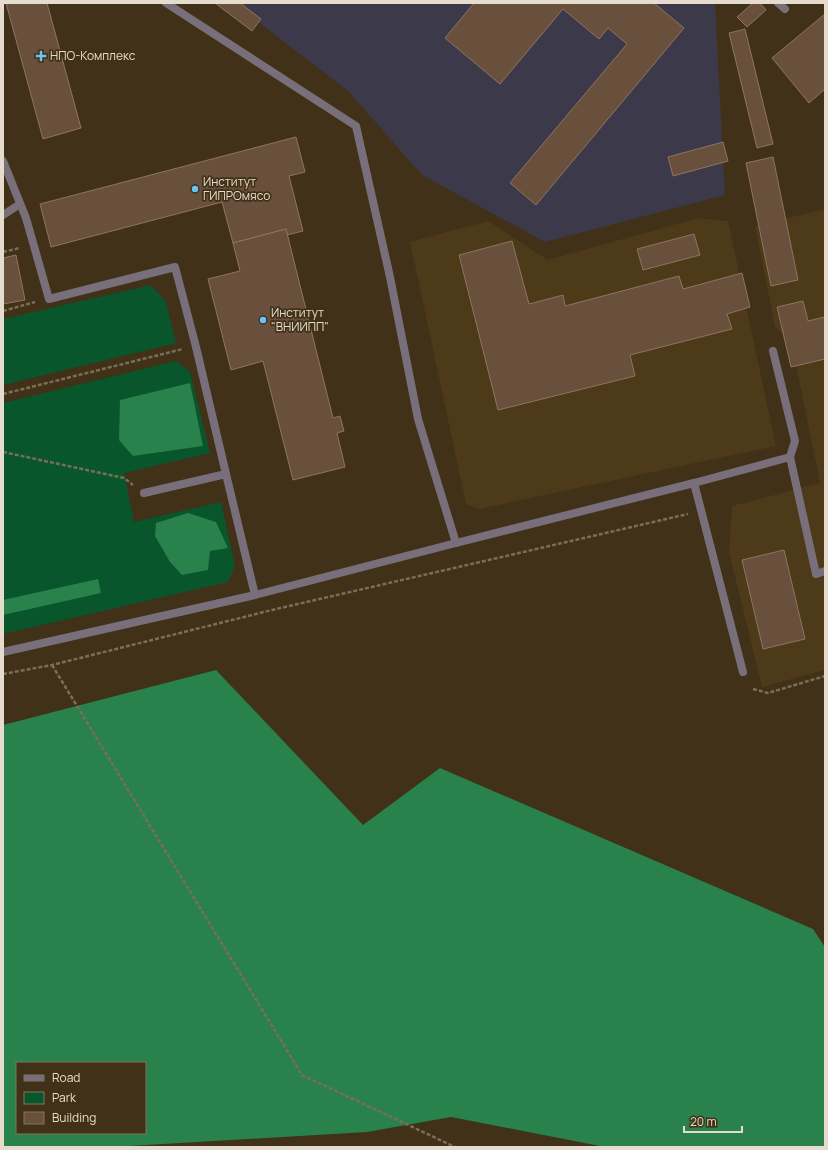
<svg xmlns="http://www.w3.org/2000/svg" width="828" height="1150" font-family="Manrope,sans-serif">
<style>
.commercial{fill:#3b394a}
.built{fill:#4d3a19}
.green{fill:#09552c}
.forest{fill:#29814b;fill-rule:evenodd}
.building{fill:#69503d;stroke:#8f7460}
.lines{fill:none;stroke-linecap:round;stroke-linejoin:round}
.path{stroke:#7a6e58;stroke-width:2.5;stroke-dasharray:4 2;stroke-linecap:butt}
.service{stroke:#796f7a;stroke-width:8}
.minor{stroke:#796f7a;stroke-width:8}
.poi-dot{fill:#69c4f1;stroke:#403118;stroke-width:1.5}
.labels{text-anchor:middle;stroke-width:3.5;stroke-linejoin:round;paint-order:stroke}
.poi-label{font-size:12px;fill:#e5dccd;stroke:#403118;text-anchor:start}
</style>
<rect width="100%" height="100%" fill="#403118"/>
<path class="commercial" d="M234 3H715L725 195 545 242 422 175 349 92Z"/>
<g class="built">
<path d="M825 209V670L762 687 729 552 732 506 820 483 791 341 775 327 755 226Z"/>
<path d="M698 218 728 221 776 446 479 509 466 504 410 242 488 221 548 260Z"/>
</g>
<g class="green">
<path d="M151 285 166 302 176 343 3 385V319Z"/>
<path d="M176 361 190 372 210 453 124 473 134 522 221 502 235 566 228 582 3 634V403Z"/>
</g>
<g class="forest">
<path d="M190 383 203 446 133 456 119 440 120 400Z"/>
<path d="M188 513 216 522 228 548 210 551 208 570 182 575 170 562 155 536 156 523Z"/>
<path d="M98 579 101 593 3 615V600Z"/>
<path d="M216 670 363 825 440 768 813 929 825 947V1147H605L451 1117 367 1132 112 1147H3V725ZM17 1063H145V1133H17Z"/>
</g>
<g class="building">
<path d="M6 3H47L81 128 43 139Z"/>
<path d="M215 3H240L261 19 252 31Z"/>
<path d="M474 3H654L684 28 536 205 510 183 627 44 608 28 599 39 563 9 500 84 445 38Z"/>
<path d="M753 3H760L766 10 747 27 737 17Z"/>
<path d="M825 14V89L809 103 772 58Z"/>
<path d="M745 29 773 144 757 148 729 33Z"/>
<path d="M296 137 305 172 289 176 303 231 287 235 286 229 233 243 222 202 51 247 40 204Z"/>
<path d="M723 142 728 161 673 176 668 157Z"/>
<path d="M773 157 798 280 771 286 746 163Z"/>
<path d="M286 229 333 418 340 416 344 431 337 433 345 467 293 480 263 361 231 370 208 279 240 271 233 243Z"/>
<path d="M694 234 700 255 643 270 637 249Z"/>
<path d="M512 241 529 304 563 295 565 306 679 276 683 289 742 273 750 307 727 314 732 329 630 355 635 376 498 410 459 255Z"/>
<path d="M16 255 25 300 3 304V258Z"/>
<path d="M803 301 808 321 825 317V359L791 367 777 307Z"/>
<path d="M784 550 805 639 763 649 742 560Z"/>
</g>
<g class="lines">
<g class="path">
<path d="M3 252 20 248"/>
<path d="M3 311 35 302"/>
<path d="M3 394 183 349"/>
<path d="M3 452 124 478 133 485"/>
<path d="M52 665 302 1075 455 1147"/>
<path d="M3 674 52 665 272 610 688 514"/>
<path d="M753 689 768 693 825 676"/>
</g>
<g class="service">
<path d="M166 3 356 126 390 277 418 419 456 543"/>
<path d="M778 3 785 9"/>
<path d="M3 161 26 218 49 299 175 267 196 347 226 474"/>
<path d="M3 215 20 204"/>
<path d="M773 351 795 441 790 457"/>
<path d="M144 493 226 474 255 595"/>
<path d="M743 672 694 483 790 457 816 574 825 571"/>
</g>
<path class="minor" d="M3 652 255 595 456 543 694 483"/>
</g>
<g class="poi-dot">
<path d="M39 50h4v4h4v4h-4v4h-4v-4h-4v-4h4z"/>
<circle cx="195" cy="189" r="4"/>
<circle cx="263" cy="320" r="4"/>
</g>
<g class="labels">
<g class="poi-label">
<text x="50" y="60">НПО-Комплекс</text>
<text x="203" y="186">Институт<tspan x="203" dy="14">ГИПРОмясо</tspan></text>
<text x="271" y="317">Институт<tspan x="271" dy="14">"ВНИИПП"</tspan></text>
</g>
</g>
<rect width="828" height="1150" fill="none" stroke="#e5dccd" stroke-width="8"/>
<rect x="16" y="1062" width="130" height="72" fill="#403118" stroke="#827560"/>
<rect x="24" y="1075" width="20" height="6" fill="#796f7a" stroke="#827560"/>
<text x="52" y="1082" font-size="12" fill="#e5dccd">Road</text>
<rect x="24" y="1092" width="20" height="12" fill="#09552c" stroke="#827560"/>
<text x="52" y="1102" font-size="12" fill="#e5dccd">Park</text>
<rect x="24" y="1112" width="20" height="12" fill="#69503d" stroke="#827560"/>
<text x="52" y="1122" font-size="12" fill="#e5dccd">Building</text>
<path d="M684 1126v6h58v-6" fill="none" stroke="#e5dccd" stroke-width="2"/>
<text x="690" y="1126" font-size="12" fill="#e5dccd" stroke="#403118" stroke-width="3" paint-order="stroke">20 m</text>
</svg>
